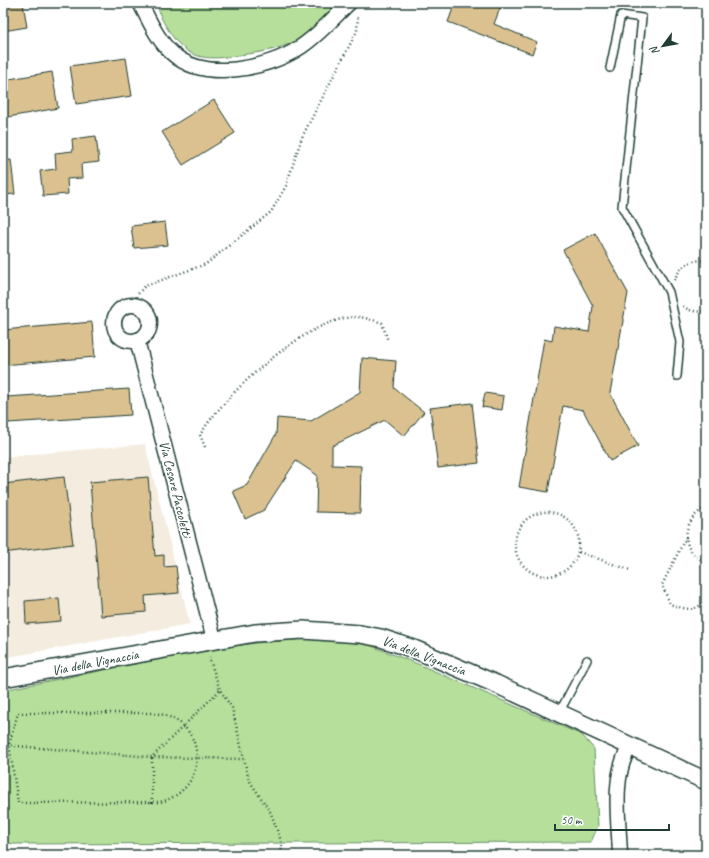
<svg xmlns="http://www.w3.org/2000/svg" width="709" height="858" font-family="Caveat,sans-serif">
<style>
.built{fill:#f4ecde}
.green{fill:#b5df9b;stroke:#6a8e68}
.building{fill:#dbc190;stroke:#1f3d34}
.lines{fill:none;stroke-linecap:round;stroke-linejoin:round}
.service-casing{stroke:#1f3d34;stroke-width:10}
.minor-casing{stroke:#1f3d34;stroke-width:17}
.tertiary-casing{stroke:#1f3d34;stroke-width:20}
.path{stroke:#1f3d34;stroke-width:2.5;stroke-dasharray:1 3;stroke-linecap:butt}
.service{stroke:#fff;stroke-width:7}
.minor{stroke:#fff;stroke-width:14}
.tertiary{stroke:#fff;stroke-width:17}
.labels{text-anchor:middle;stroke-width:3.5;stroke-linejoin:round;paint-order:stroke}
.street-label{font-size:14px;fill:#1f3d34;stroke:#fff}
</style>
<rect width="100%" height="100%" fill="#fff"/>
<filter id="ink" filterUnits="userSpaceOnUse"><feTurbulence type="fractalNoise" baseFrequency=".025" numOctaves="2"/><feDisplacementMap in="SourceGraphic" scale="8" xChannelSelector="R" yChannelSelector="G"/><feConvolveMatrix kernelMatrix="1 2 1 2 8 2 1 2 1" color-interpolation-filters="sRGB"/></filter>
<g filter="url(#ink)">
<path class="built" d="M145 444 190 624 3 658V457Z"/>
<g class="green">
<path d="M158 3H336C324 17 311 33 294 42 279 49 263 52 247 54 211 60 188 64 167 28 162 20 158 13 158 3Z"/>
<path d="M307 639 359 641 418 664 582 735 594 749 598 826 591 842 13 844 3 842V690L206 650 255 643Z"/>
</g>
<g class="building">
<path d="M3 3H23L27 27 3 31Z"/>
<path d="M45 3H84L46 7Z"/>
<path d="M455 3H502L494 24 537 42 532 54 448 22Z"/>
<path d="M126 58 132 96 76 104 70 66Z"/>
<path d="M52 72 58 108 3 118V80Z"/>
<path d="M214 100 235 133 183 165 162 132Z"/>
<path d="M96 136 99 162 81 164 82 178 67 179 68 194 43 196 40 171 56 169 55 153 73 151 72 139Z"/>
<path d="M11 160 15 194 3 195V161Z"/>
<path d="M165 222 168 245 134 248 131 226Z"/>
<path d="M595 233 628 293 610 393 638 446 610 461 583 410 563 406 548 492 519 487 544 339 552 341 554 326 589 332 593 306 563 250Z"/>
<path d="M92 322 95 357 3 365V330Z"/>
<path d="M362 358 396 361 394 388 424 412 404 436 385 420 332 446V465L361 466 360 513 316 512 317 475 296 461 264 510 245 519 233 491 247 485 276 434 277 418 311 421 360 392Z"/>
<path d="M129 389 131 415 8 423 6 397Z"/>
<path d="M485 393 504 396 502 410 482 407Z"/>
<path d="M472 403 479 463 438 468 430 408Z"/>
<path d="M64 477 73 544 3 553V484Z"/>
<path d="M148 477 155 556 164 555V567L176 566 179 593 145 596 146 612 101 616 90 482Z"/>
<path d="M59 598 61 621 26 624 25 601Z"/>
</g>
<g class="lines">
<defs>
<g id="service">
<path d="M610 68 621 15 642 18 622 207 669 292 680 342 677 376"/>
<path d="M559 713 587 660"/>
</g>
<g id="minor">
<path d="M140 3C149 20 158 41 173 54 204 82 267 69 299 48 318 36 333 18 349 3"/>
<circle cx="132" cy="323" r="18"/>
<path d="M137 340 214 639"/>
<path d="M620 855C619 820 611 777 630 746"/>
</g>
<path id="tertiary" d="M3 678 255 633 303 630 360 634 381 638 414 649 496 684 706 781"/>
</defs>
<use href="#service" class="service-casing"/>
<use href="#minor" class="minor-casing"/>
<use href="#tertiary" class="tertiary-casing"/>
<g class="path">
<path d="M674 280C681 266 690 258 706 261"/>
<path d="M135 305 137 295 145 286 206 264 271 212 286 186 302 137 357 31 358 15"/>
<path d="M683 306C690 312 698 312 706 311"/>
<path d="M205 447 200 435C224 395 299 326 346 318 359 315 370 319 382 323L388 341"/>
<path d="M706 508C690 514 680 536 691 551 694 556 702 560 706 563"/>
<circle cx="547" cy="544" r="32"/>
<path d="M686 537 662 585 670 604C684 609 695 613 706 600"/>
<path d="M579 552 630 570"/>
<path d="M209 657 220 690 232 708 249 780 271 813 282 844 281 855"/>
<path d="M18 713H152C208 717 212 789 160 802L18 803 9 744Z"/>
<path d="M3 745 152 757 243 759"/>
<path d="M152 803V757L220 690"/>
</g>
<use href="#service" class="service"/>
<use href="#minor" class="minor"/>
<use href="#tertiary" class="tertiary"/>
</g>
</g>
<g class="labels">
<g class="street-label">
<text transform="translate(176 489) rotate(76)" y="5">Via Cesare Pascoletti</text>
<text transform="translate(424 655) rotate(21)" y="5">Via della Vignaccia</text>
<text transform="translate(95 662) rotate(-11)" y="5">Via della Vignaccia</text>
</g>
</g>
<rect width="709" height="858" fill="none" stroke="#fff" stroke-width="16"/>
<rect x="8" y="8" width="693" height="842" fill="none" stroke="#1f3d34" stroke-width="1.5" filter="url(#ink)"/>
<g transform="translate(663 46) rotate(238)" stroke="#ffffff" stroke-width="3" paint-order="stroke">
<path d="M0-3L7 15L0 10L-7 15Z" fill="#1f3d34"/>
<text y="-6" font-size="11" font-weight="bold" text-anchor="middle" fill="#1f3d34">N</text>
</g>
<path d="M555 824v6h114v-6" fill="none" stroke="#1f3d34" stroke-width="2"/>
<text x="561" y="824" font-size="12" fill="#1f3d34" stroke="#ffffff" stroke-width="3" paint-order="stroke">50 m</text>
</svg>
